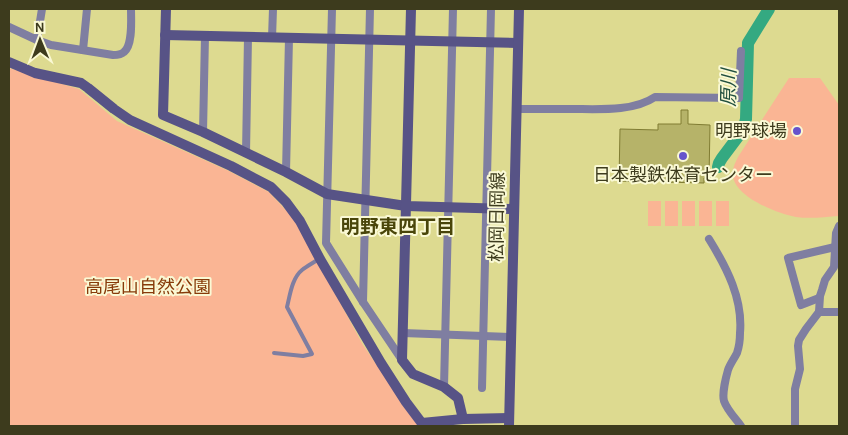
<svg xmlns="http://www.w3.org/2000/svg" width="848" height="435" font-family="Karla,'Noto Sans JP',sans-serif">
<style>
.green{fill:#fab594}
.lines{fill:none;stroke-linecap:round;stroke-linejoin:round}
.river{stroke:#34a981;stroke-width:12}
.building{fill:#b6b369;stroke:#807c33}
.lane{stroke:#7f7ea1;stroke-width:4}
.street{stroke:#7f7ea1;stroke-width:8}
.secondary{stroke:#575386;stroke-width:10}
.poi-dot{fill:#6753cc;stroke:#faf9d5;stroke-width:2}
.labels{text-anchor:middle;stroke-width:4;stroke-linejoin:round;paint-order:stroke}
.poi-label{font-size:18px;fill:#3d3b1d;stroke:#faf9d5;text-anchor:end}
.street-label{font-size:18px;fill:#3d3b1d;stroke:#faf9d5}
.park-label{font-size:18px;fill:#873a09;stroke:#faf9d5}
.water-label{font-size:19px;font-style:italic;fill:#214f3e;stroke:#faf9d5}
.neighbourhood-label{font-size:19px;font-weight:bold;fill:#494509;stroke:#faf9d5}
</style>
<rect width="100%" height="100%" fill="#ddda90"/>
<g class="green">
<path d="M9 68 79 89 117 121 229 171 269 192 296 221 363 345 419 426H9Z"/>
<path d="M789 78H820L839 105V216C825 217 810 219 796 217 778 214 735 197 733 176 732 169 735 163 738 157Z"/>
<rect x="648" y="201" width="13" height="25"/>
<rect x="665" y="201" width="13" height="25"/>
<rect x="682" y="201" width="13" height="25"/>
<rect x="699" y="201" width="13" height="25"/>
<rect x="716" y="201" width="13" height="25"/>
</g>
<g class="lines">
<path class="river" d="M718 167 719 163 722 158 743 130 746 119 748 43 769 9"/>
</g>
<path class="building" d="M681 110H688V124L710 125 709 178H704V183L661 182V177H649V182L619 181 620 129 658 130V124H681Z"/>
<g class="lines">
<path class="lane" d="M274 353 303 356 312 354 287 307C290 295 292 278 302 270 307 266 313 263 319 259"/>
<g class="street">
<path d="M332 9 326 243 363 302 402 360"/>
<path d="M9 27 37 40 51 45 113 55C117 55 121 55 124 52 133 45 131 20 131 9"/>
<path d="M272 38 273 9"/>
<path d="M37 40 42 9"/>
<path d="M83 50 87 9"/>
<path d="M516 109C534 109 553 109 571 109 597 109 633 112 655 97L739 98 741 51"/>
<path d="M203 132 205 36"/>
<path d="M246 153 248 37"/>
<path d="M286 172 289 38"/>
<path d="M709 239C727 268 743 299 740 333 740 339 739 347 737 353 734 359 730 364 728 370 726 377 722 394 724 401 727 410 736 419 741 426"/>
<path d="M819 298 801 305 788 258 835 247"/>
<path d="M363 302 370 9"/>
<path d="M819 312 820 296 822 290 825 280 834 267 836 233 839 226"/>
<path d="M403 333 511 337"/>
<path d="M444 387 453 9"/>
<path d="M482 388 491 9"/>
<path d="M795 426V389L800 369 798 346 799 340 806 329 819 312H839"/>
</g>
<g class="secondary">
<path d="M166 9 163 115 203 132 286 172 327 194 406 206 514 209"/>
<path d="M411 9 402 360 413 374 444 387 458 398 463 419"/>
<path d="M165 35 518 43"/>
<path d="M9 62 35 73 81 83 88 88 114 109 130 120 231 166 271 187 286 202 300 221 320 259 381 363 406 402 424 426"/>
<path d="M422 423 463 419 509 418"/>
<path d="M509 426 519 9"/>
</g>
</g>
<g class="poi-dot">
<circle cx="797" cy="131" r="5"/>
<circle cx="683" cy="156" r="5"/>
</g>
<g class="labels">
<g class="poi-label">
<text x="787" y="137">明野球場</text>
<text x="683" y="181" text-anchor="middle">日本製鉄体育センター</text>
</g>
<g class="street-label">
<text transform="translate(497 217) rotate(-89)" y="6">松岡日岡線</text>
</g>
<g class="park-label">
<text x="148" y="293">高尾山自然公園</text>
</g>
<g class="water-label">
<text transform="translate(728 88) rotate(-89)" y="7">原川</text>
</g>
<g class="neighbourhood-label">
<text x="398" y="233">明野東四丁目</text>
</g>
</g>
<rect width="848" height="435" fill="none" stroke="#3d3b1d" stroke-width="20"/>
<g transform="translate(40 40) rotate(359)" stroke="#faf9d5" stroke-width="4" paint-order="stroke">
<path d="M0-4L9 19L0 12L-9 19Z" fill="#3d3b1d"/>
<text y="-8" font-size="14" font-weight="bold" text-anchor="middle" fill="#3d3b1d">N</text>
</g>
</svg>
